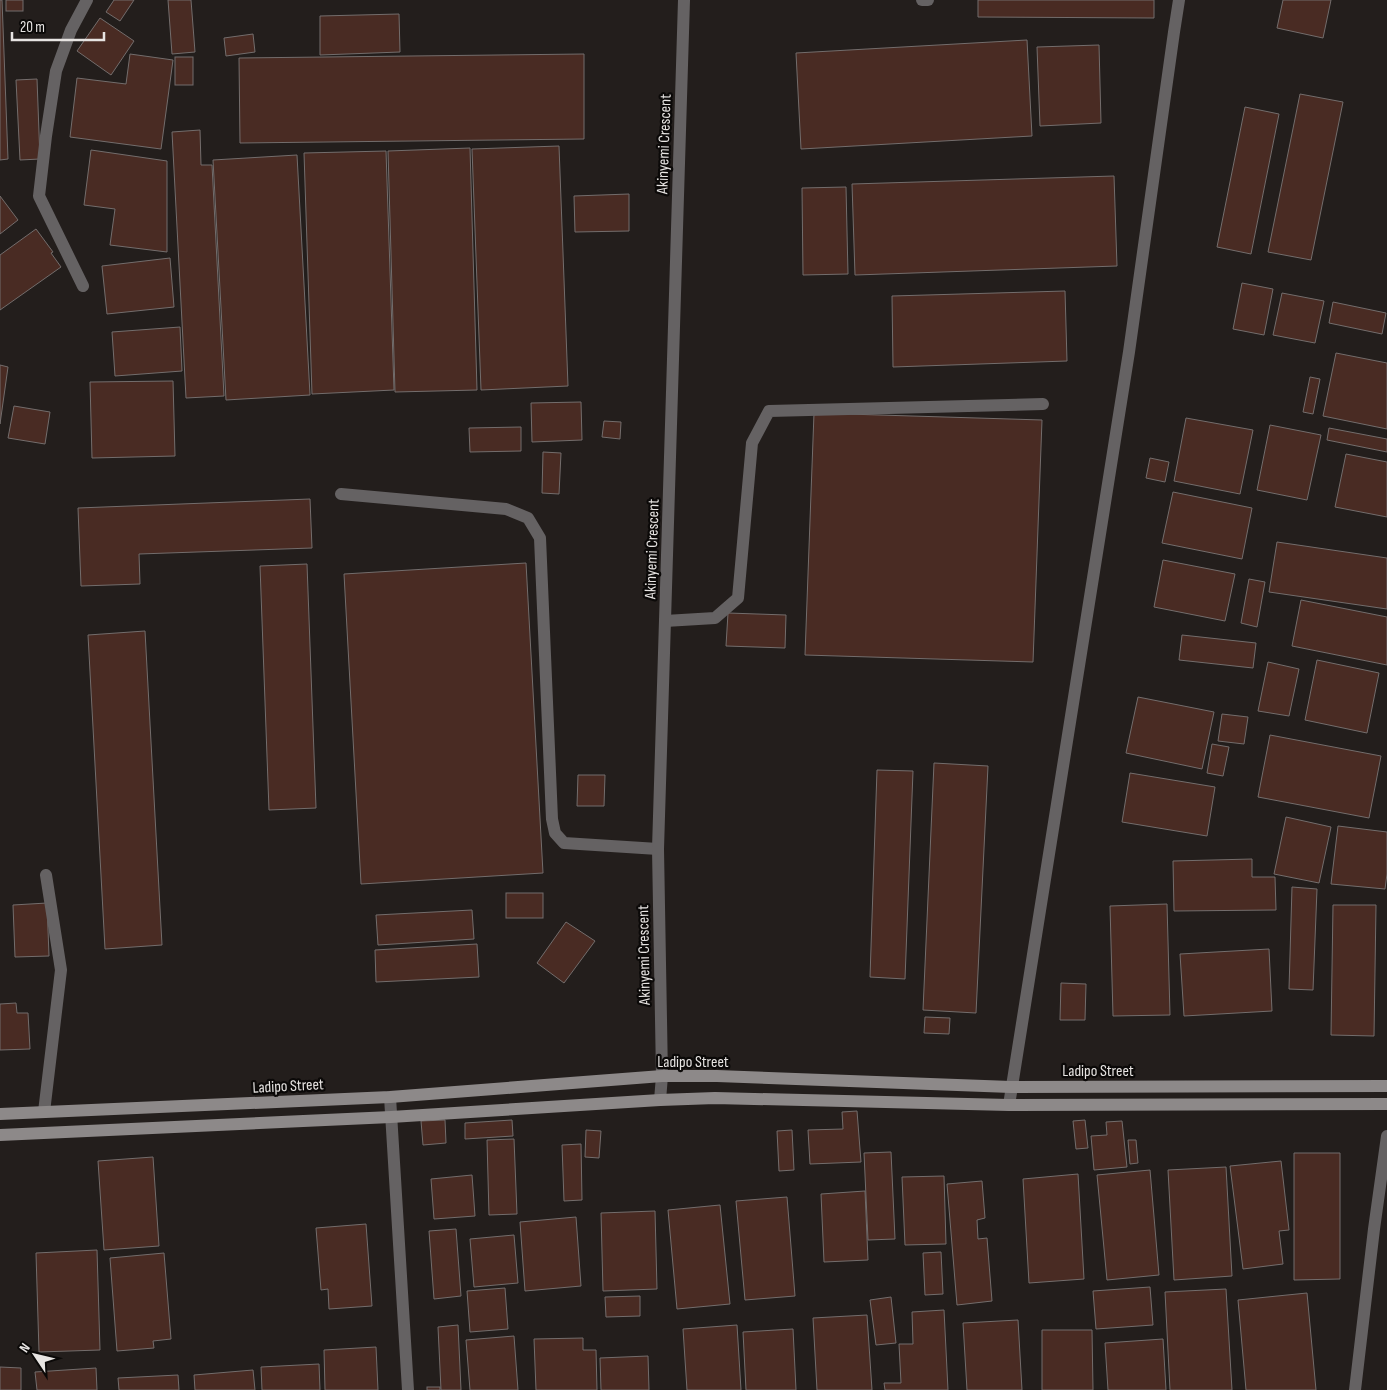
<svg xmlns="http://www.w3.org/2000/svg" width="1387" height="1390" font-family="'Sofia Sans Condensed',sans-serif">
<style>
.building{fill:#492b23;stroke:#736d6c}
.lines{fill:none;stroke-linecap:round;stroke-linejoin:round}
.service{stroke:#656263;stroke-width:12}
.minor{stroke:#656263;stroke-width:12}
.tertiary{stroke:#656263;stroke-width:12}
.secondary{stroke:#8d8989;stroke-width:12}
.labels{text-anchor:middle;stroke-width:4.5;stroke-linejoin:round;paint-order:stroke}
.street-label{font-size:16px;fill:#e7e4e2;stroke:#0b0908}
</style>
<rect width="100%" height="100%" fill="#231e1c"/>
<g class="building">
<path d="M0 0H2L8 159 0 160Z"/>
<rect x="6" y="0" width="17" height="11"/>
<path d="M114 0H134L120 21 106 12Z"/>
<path d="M168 0H191L195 52 172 54Z"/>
<path d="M978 0H1154V18L978 17Z"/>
<path d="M1283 0H1331L1323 38 1277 28Z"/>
<path d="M399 14 400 52 320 55V16Z"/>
<path d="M100 18 134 41 111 75 77 51Z"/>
<path d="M253 34 255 52 226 56 224 38Z"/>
<path d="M1027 40 1032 136 801 149 796 53Z"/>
<path d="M1099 45 1101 123 1040 126 1037 47Z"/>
<path d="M130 54 173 60 161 149 70 137 77 78 126 84Z"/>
<path d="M584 54V139L240 143 239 58Z"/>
<rect x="175" y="57" width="18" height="28"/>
<path d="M37 79 40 159 20 160 16 80Z"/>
<path d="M1300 94 1343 102 1311 260 1268 252Z"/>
<path d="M1245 107 1279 114 1251 254 1217 247Z"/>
<path d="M200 130 201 165H212L224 396 186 398 172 132Z"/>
<path d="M559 146 568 386 481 390 472 149Z"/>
<path d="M470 148 477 390 395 392 388 151Z"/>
<path d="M91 150 167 161V252L110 245 115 209 84 205Z"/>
<path d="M386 151 394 390 312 394 304 153Z"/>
<path d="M297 155 310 395 226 400 213 160Z"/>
<path d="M1114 176 1117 266 855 275 852 184Z"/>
<path d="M846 187 848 274 803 275 802 188Z"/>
<path d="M629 194V231L575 232 574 196Z"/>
<path d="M0 196 18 220 0 234Z"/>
<path d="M36 229 53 252 51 253 61 267 0 310V255Z"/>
<path d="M170 258 174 307 107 314 102 266Z"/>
<path d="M1242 283 1273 289 1264 335 1233 329Z"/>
<path d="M1065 291 1067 361 893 367 892 296Z"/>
<path d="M1282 293 1324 301 1315 343 1273 335Z"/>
<path d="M1333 302 1386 313 1382 334 1329 323Z"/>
<path d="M180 327 182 371 115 376 112 332Z"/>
<path d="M1336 353 1387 363V429L1323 416Z"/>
<path d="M0 365 8 367 0 424Z"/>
<path d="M1310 377 1320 379 1313 414 1303 412Z"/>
<path d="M173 381 175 456 92 458 90 382Z"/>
<path d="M581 402 582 440 532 442 531 403Z"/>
<path d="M14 406 50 412 45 444 8 438Z"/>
<path d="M814 413 1042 420 1033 662 805 655Z"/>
<path d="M1186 418 1253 430 1240 494 1174 481Z"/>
<path d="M604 421 621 422 620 439 602 437Z"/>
<path d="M1270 425 1321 435 1307 500 1257 490Z"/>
<path d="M521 427V451L470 452 469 428Z"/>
<path d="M1329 428 1387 439V452L1327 440Z"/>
<path d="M543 452 561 453 559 494 542 493Z"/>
<path d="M1346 454 1387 462V517L1335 507Z"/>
<path d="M1150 458 1169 462 1165 482 1146 478Z"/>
<path d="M1173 492 1252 508 1242 559 1162 543Z"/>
<path d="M310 499 312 548 139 554 140 584 81 586 78 508Z"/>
<path d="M1277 542 1387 558V609L1269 592Z"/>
<path d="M1163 560 1235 574 1225 621 1154 607Z"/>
<path d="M526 563 543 873 361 884 344 574Z"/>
<path d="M307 564 316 808 269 810 260 566Z"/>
<path d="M1249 579 1265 582 1257 627 1241 623Z"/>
<path d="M1301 600 1387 617V665L1292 646Z"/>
<path d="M728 613 786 615 785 648 726 646Z"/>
<path d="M145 631 162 945 105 949 88 635Z"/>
<path d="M1182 635 1256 643 1253 668 1179 660Z"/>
<path d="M1317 660 1379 673 1367 733 1305 720Z"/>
<path d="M1268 662 1299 669 1289 716 1258 711Z"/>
<path d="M1138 697 1214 712 1202 769 1126 753Z"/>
<path d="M1222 714 1248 717 1244 744 1218 741Z"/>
<path d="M1270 735 1381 756 1369 818 1258 797Z"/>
<path d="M1212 744 1229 747 1223 776 1207 773Z"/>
<path d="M934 763 988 766 976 1013 923 1010Z"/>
<path d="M877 770 913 771 905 979 870 977Z"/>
<path d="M1130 773 1215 787 1207 836 1122 822Z"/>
<path d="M578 775H605L604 806H577Z"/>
<path d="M1286 817 1331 827 1319 883 1274 874Z"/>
<path d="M1338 826 1387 832V874L1385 889 1331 884Z"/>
<path d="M1252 859V877H1275L1276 910 1174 911 1173 861Z"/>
<path d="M1292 887 1317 889 1313 990 1289 989Z"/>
<rect x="506" y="893" width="37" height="25"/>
<path d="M47 903 49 956 15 957 13 905Z"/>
<path d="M1167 904 1170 1015 1113 1016 1110 906Z"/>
<path d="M1333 905H1376L1374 1036 1331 1035Z"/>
<path d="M472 910 474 939 378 945 376 915Z"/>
<path d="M566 922 595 941 564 983 537 963Z"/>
<path d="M477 944 479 977 376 982 375 950Z"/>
<path d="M1269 949 1272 1011 1184 1016 1180 954Z"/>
<path d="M1061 983 1086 984 1085 1020H1060Z"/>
<path d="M16 1003 17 1013H28L30 1049 0 1050V1004Z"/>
<path d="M925 1017 950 1018 949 1034 924 1033Z"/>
<path d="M857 1111 861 1162 810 1164 808 1130 843 1129 842 1112Z"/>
<path d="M445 1120 446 1143 423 1145 421 1121Z"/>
<path d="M512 1120 513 1136 465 1139V1123Z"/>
<path d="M1085 1120 1088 1148 1076 1149 1073 1121Z"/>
<path d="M1122 1121 1127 1167 1094 1170 1091 1136 1107 1135 1106 1122Z"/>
<path d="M586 1130 601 1131 599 1158 585 1157Z"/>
<path d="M792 1130 794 1170 779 1171 777 1131Z"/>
<path d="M514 1139 517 1214 489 1215 487 1140Z"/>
<path d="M1128 1140H1136L1138 1163 1130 1164Z"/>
<path d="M581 1144 582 1200 564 1201 562 1145Z"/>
<path d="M891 1152 895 1239 868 1240 864 1153Z"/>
<path d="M1294 1153H1340V1279L1294 1280Z"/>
<path d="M153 1157 159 1246 104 1250 98 1161Z"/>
<path d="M1281 1161 1289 1230 1279 1231 1283 1264 1243 1269 1230 1166Z"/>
<path d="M1226 1167 1232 1276 1174 1280 1168 1170Z"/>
<path d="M1150 1170 1159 1275 1107 1280 1097 1175Z"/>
<path d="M1078 1174 1084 1279 1029 1283 1023 1179Z"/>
<path d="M472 1175 475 1216 434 1219 431 1179Z"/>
<path d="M944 1176 946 1244 905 1245 902 1177Z"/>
<path d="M982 1181 985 1218 977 1220 978 1239 987 1238 992 1301 957 1305 947 1184Z"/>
<path d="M865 1191 868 1260 824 1262 821 1194Z"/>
<path d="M787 1197 795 1296 745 1300 736 1201Z"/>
<path d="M720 1205 730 1304 677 1309 668 1210Z"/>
<path d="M655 1211 657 1289 603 1291 601 1213Z"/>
<path d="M576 1217 581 1286 525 1291 520 1222Z"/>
<path d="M366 1224 372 1306 329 1309 328 1289 321 1290 316 1228Z"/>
<path d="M456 1229 461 1296 434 1299 429 1231Z"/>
<path d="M514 1235 518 1283 474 1287 470 1239Z"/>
<path d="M97 1250 100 1350 39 1352 36 1253Z"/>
<path d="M941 1252 943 1294 925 1295 923 1253Z"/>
<path d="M164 1253 171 1339 153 1341 154 1348 117 1351 110 1258Z"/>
<path d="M1150 1287 1153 1325 1096 1329 1093 1291Z"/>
<path d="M505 1288 508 1329 470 1332 467 1291Z"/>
<path d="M1226 1289 1232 1390H1170L1165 1292Z"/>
<path d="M1307 1293 1316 1390H1246L1238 1300Z"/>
<path d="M640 1296V1316L606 1317 605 1297Z"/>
<path d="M891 1297 896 1343 876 1345 870 1300Z"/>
<path d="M944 1310 948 1390H885L884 1383H901L899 1344H913L912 1312Z"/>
<path d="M867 1315 872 1390H817L813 1318Z"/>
<path d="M1018 1320 1022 1390H967L963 1323Z"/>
<path d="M458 1325 461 1390H441L438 1327Z"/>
<path d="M737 1325 741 1390H687L683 1329Z"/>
<path d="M793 1329 796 1390H746L743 1332Z"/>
<path d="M1042 1330H1092L1093 1390H1042Z"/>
<path d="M514 1336 518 1390H470L466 1340Z"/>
<path d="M583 1338V1350H596L597 1390H536L534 1339Z"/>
<path d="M1163 1339 1166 1390H1108L1105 1343Z"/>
<path d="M376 1347 378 1390H325L324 1350Z"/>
<path d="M648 1356 649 1390H601L600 1358Z"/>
<path d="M319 1364 320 1390H262L261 1367Z"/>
<path d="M0 1367 21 1368V1390H0Z"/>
<path d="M96 1368 97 1390H37L35 1372Z"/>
<path d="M253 1370 255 1390H195L194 1375Z"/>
<path d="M178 1375 179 1390H119L118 1378Z"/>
<rect x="427" y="1387" width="13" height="3"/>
</g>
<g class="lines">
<g class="service">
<path d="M922 0H928"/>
<path d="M83 286 39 196 46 136 56 71 71 30 87 0"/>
<path d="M341 494 506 509 528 518 540 538 552 819 555 833 564 843 658 849"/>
<path d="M665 621 715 618 738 598 752 443 769 411 1043 404"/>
<path d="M44 1112 61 970 46 875"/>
</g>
<g class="minor">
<path d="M390 1097 408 1390"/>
<path d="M1009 1105 1129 352 1174 32 1179 0"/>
<path d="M1355 1390 1374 1229 1387 1136"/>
</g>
<path class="tertiary" d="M660 1100 662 1076 658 849 684 0"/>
<g class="secondary">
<path d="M0 1114 390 1097 662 1076H717L1011 1087 1387 1086"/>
<path d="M0 1135 391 1117 660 1100 715 1098 1009 1105 1387 1104"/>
</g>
</g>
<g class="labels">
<g class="street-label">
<text transform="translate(663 144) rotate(-88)" y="6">Akinyemi Crescent</text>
<text transform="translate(651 549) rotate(-88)" y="6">Akinyemi Crescent</text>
<text transform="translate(643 955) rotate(-91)" y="6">Akinyemi Crescent</text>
<text x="693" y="1067">Ladipo Street</text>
<text x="1098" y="1076">Ladipo Street</text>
<text transform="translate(288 1085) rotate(-3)" y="6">Ladipo Street</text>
</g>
</g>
<g transform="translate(35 1355) rotate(305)" stroke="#0b0908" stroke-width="4" paint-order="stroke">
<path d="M0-4L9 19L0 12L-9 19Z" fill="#e7e4e2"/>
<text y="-8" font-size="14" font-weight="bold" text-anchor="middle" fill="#e7e4e2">N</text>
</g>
<path d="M12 32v8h92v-8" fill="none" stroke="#e7e4e2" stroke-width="2.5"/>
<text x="20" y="32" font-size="15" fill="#e7e4e2" stroke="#0b0908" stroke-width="4" paint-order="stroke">20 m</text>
</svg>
